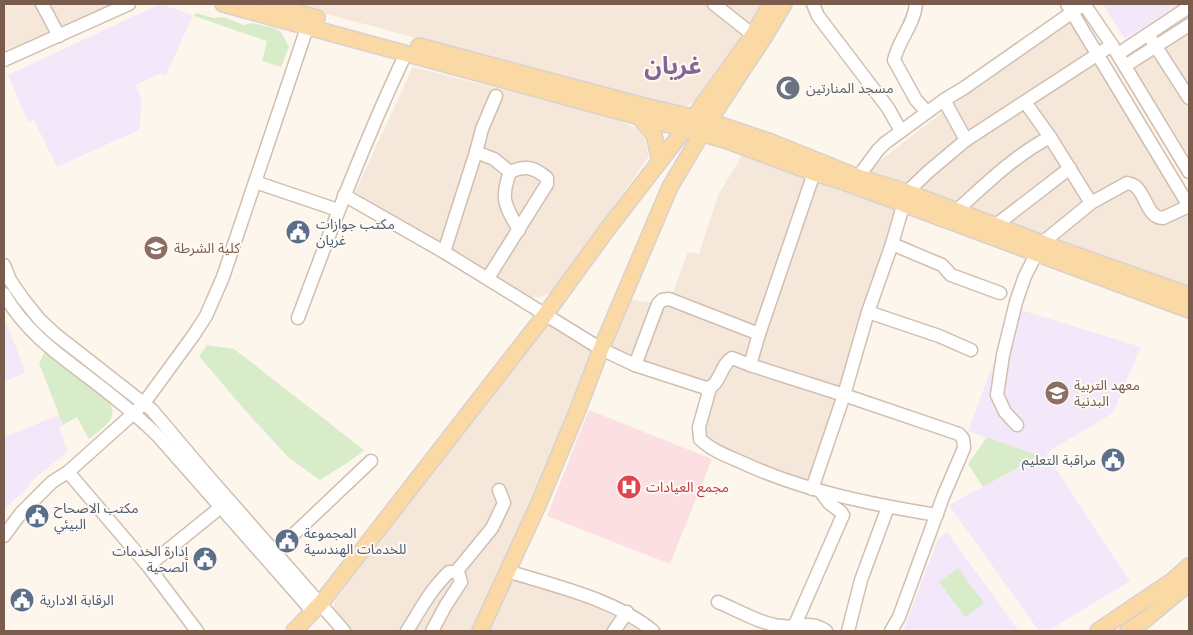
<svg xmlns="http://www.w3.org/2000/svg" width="1193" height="635" font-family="'Varela Round','Noto Sans Arabic',sans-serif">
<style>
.residential{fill:#f5e8da}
.education{fill:#f3e8fa}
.medical{fill:#fbdfe3}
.green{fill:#d8ecc9}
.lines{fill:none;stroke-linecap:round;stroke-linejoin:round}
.minor-casing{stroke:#d1beb0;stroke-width:15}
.major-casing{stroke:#dad1cd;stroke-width:18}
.minor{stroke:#fff;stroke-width:12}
.major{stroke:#fbd9a5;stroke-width:15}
.labels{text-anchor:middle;stroke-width:4;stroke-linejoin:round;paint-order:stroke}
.worship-label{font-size:14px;fill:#5b616d;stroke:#fffaf3;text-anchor:start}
.service-label{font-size:14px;fill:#4e5e75;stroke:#fffaf3;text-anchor:start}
.education-label{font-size:14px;fill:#785e54;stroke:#fffaf3;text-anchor:start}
.health-label{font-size:14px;fill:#be3a42;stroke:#fffaf3;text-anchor:start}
.town-label{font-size:24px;font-weight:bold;fill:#846695;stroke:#fffaf3}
</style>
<rect width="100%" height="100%" fill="#fdf6ec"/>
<g class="residential">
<path d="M4 4H128L4 61Z"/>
<path d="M290 4H766L709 90 694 102 685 106 665 105Z"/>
<path d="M1072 12 1189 205V295L859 177Z"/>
<path d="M1189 25V172L1125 66Z"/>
<path d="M413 67 611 117 636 128 645 140 649 156 555 291 540 297H523L355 192Z"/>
<path d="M746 149 904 206 812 489 704 441 700 426 711 388 609 352 628 299 659 304 670 300 688 252 699 254 718 195Z"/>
<path d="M548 319 590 349 593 358 475 631H351L333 609 335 601Z"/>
<path d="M507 571 626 612 650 631H479Z"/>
</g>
<g class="education">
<path d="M160 4 193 15 166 75 158 74 136 85 142 101 139 130 57 167 34 120 28 122 8 75Z"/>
<path d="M1102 4H1179L1125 39Z"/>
<path d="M1014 308 1141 347 1113 413 1046 453 1097 532 1130 581 1048 631H1039L949 505 1039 457 968 431Z"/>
<path d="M4 318 25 370 23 374 4 382Z"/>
<path d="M59 415 63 425 59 428 68 451 29 483 30 486 4 509V437Z"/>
<path d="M947 532 1019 631H903L938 539Z"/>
</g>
<path class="medical" d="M589 410 712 459 670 564 547 516Z"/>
<g class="green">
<path d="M196 13 214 18 223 17 244 25 252 23 275 28 281 32 289 47 281 67 262 61 267 41 194 16Z"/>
<path d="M207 345 234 349 364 450C351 462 335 470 320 480L289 458 243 408 199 356Z"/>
<path d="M46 349 105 395C122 418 107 424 89 439L77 417 63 425 39 363Z"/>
<path d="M987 437 1039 456 983 487 968 464Z"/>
<path d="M958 568 984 603 965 617 939 582Z"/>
</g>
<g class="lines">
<defs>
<g id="minor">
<path d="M42 4 59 36"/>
<path d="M714 4 753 35"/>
<path d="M813 4 818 16 888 108 901 131"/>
<path d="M916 4C914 25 899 39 894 60L916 100 927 112"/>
<path d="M1067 4 1189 206"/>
<path d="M1084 4 1112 45 1189 172"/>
<path d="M1151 39 1189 98"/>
<path d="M1118 54 1189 7"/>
<path d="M4 60 129 4"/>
<path d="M1125 66 1189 25"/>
<path d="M944 100 966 140"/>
<path d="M1025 102 1050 137 1091 203"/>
<path d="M510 172C500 200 505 205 519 230"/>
<path d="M814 173 759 334 750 365 844 395 959 434 963 439 964 448 943 497 899 617 891 631"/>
<path d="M858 177 878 150 885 143 944 100 964 88 1084 4"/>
<path d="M255 182 338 210"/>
<path d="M344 195 444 252 601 349 635 365 706 388C720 387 720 365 732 358L750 365"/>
<path d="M956 211C986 184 1014 156 1050 137"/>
<path d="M996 225 1070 168"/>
<path d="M892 244 942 265 951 275 1000 293"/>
<path d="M444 252 476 152"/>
<path d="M4 265 10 280 23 299 40 320 55 334 152 410 207 475 344 631"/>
<path d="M488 278 547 184V178C534 167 525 165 510 172L494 159 476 152 482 129 496 96"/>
<path d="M4 294C24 330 56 353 88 377 113 396 137 415 159 437L313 612"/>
<path d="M868 312 939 336 971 350"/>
<path d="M298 318C331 229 365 140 406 53"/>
<path d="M635 365 658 304 662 300 669 299 759 334"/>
<path d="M710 388 699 427 700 439C711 450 727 456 741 462 803 491 870 504 937 515"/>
<path d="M1017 425 1005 412 997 395 1003 355 1016 302 1025 276 1042 243 1091 203 1127 183C1130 184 1133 184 1135 186 1146 194 1147 218 1163 218L1189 206"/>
<path d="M68 472 148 566 227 502"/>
<path d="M812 489 844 395 868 312 892 244 907 192 929 171 966 140 1112 45"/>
<path d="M4 536 21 513 52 482 68 472 134 413 144 403 193 336 206 316 223 277 310 19"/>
<path d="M275 552 371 461"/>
<path d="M148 566 197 631"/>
<path d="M507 571C555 586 614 599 653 631"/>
<path d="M718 602C737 610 761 624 781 626 799 629 809 619 826 631"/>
<path d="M794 627 843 515 841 512 829 503 820 491"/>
<path d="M407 631C420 610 431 589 449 572H456L492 528 504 503 499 490"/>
<path d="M432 631 446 605 461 582 459 575 456 572"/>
<path d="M614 631 627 612"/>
<path d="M848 631 861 580 888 507"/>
</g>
<g id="major">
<path d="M223 4 725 140 814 173 844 182 1189 310"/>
<path d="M265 4 317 18"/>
<path d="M419 46 644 106 709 121 771 142 858 177 907 192 1042 243 1189 295"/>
<path d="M640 118 654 135 660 161"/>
<path d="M294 631 321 603 545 315 606 231 694 117 753 35 771 4"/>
<path d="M480 631 539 503 577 412 601 349 670 187 709 121 763 39 784 4"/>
<path d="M1098 631 1172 581 1189 566"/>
<path d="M1128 631 1141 623 1189 583"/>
</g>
</defs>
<use href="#minor" class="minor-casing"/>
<use href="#major" class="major-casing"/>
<use href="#minor" class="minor"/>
<use href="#major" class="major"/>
</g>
<defs>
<symbol id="mosque-disc" viewBox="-11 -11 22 22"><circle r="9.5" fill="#6b7280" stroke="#fffaf3"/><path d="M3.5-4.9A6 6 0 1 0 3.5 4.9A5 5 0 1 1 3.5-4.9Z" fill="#fff"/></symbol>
<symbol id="civic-disc" viewBox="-11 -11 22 22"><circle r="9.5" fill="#5c6f8a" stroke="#fffaf3"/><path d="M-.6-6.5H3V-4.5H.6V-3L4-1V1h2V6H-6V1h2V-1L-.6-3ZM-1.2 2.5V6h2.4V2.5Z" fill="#fff"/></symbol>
<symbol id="university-disc" viewBox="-11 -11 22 22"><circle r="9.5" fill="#8d6e63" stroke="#fffaf3"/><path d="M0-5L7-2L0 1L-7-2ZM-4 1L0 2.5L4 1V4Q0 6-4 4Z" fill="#fff"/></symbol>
<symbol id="hospital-disc" viewBox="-11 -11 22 22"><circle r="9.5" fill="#e0444e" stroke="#fffaf3"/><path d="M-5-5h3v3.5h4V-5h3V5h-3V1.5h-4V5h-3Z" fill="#fff"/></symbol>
</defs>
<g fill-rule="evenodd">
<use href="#mosque-disc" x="774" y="74" width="28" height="28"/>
<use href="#civic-disc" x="284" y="218" width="28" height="28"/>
<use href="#university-disc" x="142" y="234" width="28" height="28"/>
<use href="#university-disc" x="1043" y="379" width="28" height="28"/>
<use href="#civic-disc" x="1099" y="446" width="28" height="28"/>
<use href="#hospital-disc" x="615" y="473" width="28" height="28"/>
<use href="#civic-disc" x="23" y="502" width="28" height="28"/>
<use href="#civic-disc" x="273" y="527" width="28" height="28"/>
<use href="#civic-disc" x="191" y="545" width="28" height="28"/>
<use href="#civic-disc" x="8" y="586" width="28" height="28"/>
</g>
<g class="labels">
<g class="worship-label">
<text x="806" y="93">مسجد المنارتين</text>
</g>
<g class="service-label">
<text x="316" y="229">مكتب جوازات<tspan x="316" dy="16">غريان</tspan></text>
<text x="1096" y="465" text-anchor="end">مراقبة التعليم</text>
<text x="54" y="513">مكتب الاصحاح<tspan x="54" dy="16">البيئي</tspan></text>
<text x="304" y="538">المجموعة<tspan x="304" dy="16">للخدمات الهندسية</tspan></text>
<text x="188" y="556" text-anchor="end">إدارة الخدمات<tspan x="188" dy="16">الصحية</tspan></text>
<text x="40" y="605">الرقابة الادارية</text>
</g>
<g class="education-label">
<text x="174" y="253">كلية الشرطة</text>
<text x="1074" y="390">معهد التربية<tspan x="1074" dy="16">البدنية</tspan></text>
</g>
<g class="health-label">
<text x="646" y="492">مجمع العيادات</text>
</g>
<g class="town-label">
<text x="673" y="74">غريان</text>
</g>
</g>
<rect width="1193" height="635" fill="none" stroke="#7a5c4d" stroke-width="10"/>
</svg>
